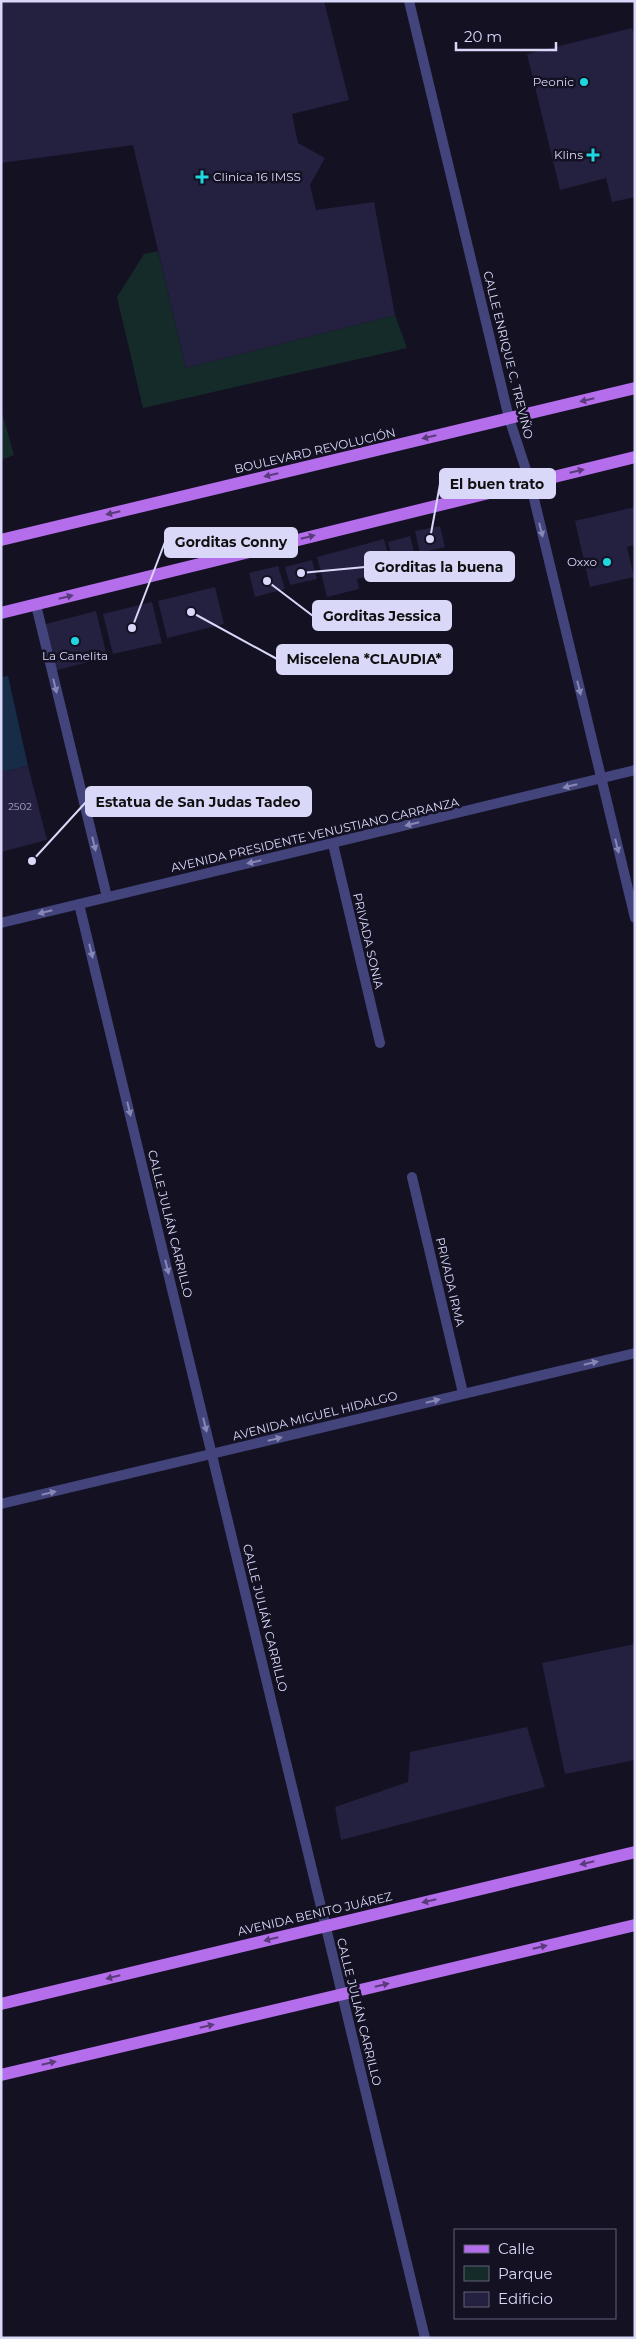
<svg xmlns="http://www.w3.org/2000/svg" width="636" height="2339" font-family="Montserrat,sans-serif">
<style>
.green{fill:#152b29}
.water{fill:#172c46}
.building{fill:#242040}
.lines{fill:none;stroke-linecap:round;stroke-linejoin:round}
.lane{stroke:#43447b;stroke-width:10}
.street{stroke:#43447b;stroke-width:10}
.primary{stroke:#b46eeb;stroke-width:12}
.oneway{fill:#5b3b7c}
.oneway2{fill:#8687b4}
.poi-dot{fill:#1fd7de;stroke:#131122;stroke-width:2}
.labels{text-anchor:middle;stroke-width:5;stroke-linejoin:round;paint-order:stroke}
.number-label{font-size:10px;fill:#acaacb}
.poi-label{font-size:12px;fill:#d9d8f9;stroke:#131122;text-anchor:end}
.street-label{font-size:12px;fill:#d9d8f9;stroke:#131122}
.leader{fill:none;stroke:#d9d8f9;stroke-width:2}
.callout-dot{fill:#d9d8f9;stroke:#131122;stroke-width:2}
.callout{fill:#d9d8f9;stroke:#d9d8f9;stroke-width:2}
.callout-label{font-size:14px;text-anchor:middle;font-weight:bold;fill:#111}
</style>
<rect width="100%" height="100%" fill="#131122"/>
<g class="green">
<path d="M158 251 186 368 395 315 407 348 143 408 117 297 144 254Z"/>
<path d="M1 409 14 455 1 460Z"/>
</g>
<path class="water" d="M8 676 28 766 1 772V677Z"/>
<g class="building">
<path d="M1 1H324L349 100 292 114 298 143 325 158 310 185 316 210 374 202 395 315 186 368 133 145 1 163Z"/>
<path d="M632 28 635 39V197L612 202 606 178 560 190 527 54Z"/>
<path d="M635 507V545L627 547 634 577 590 587 575 521Z"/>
<path d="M440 526 445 547 420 553 415 531Z"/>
<path d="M410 536 416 559 394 565 388 542Z"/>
<path d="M384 539 392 570 357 579 359 589 327 597 317 557Z"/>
<path d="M312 560 317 579 290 585 285 567Z"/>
<path d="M278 566 285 589 255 597 249 573Z"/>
<path d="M215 587 224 624 167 638 158 601Z"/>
<path d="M152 602 162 643 113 654 103 614Z"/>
<path d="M96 611 107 657 54 671 42 625Z"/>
<path d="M28 766 47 840 1 852V772Z"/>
<path d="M635 1644V1760L565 1774 542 1663Z"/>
<path d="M527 1727 545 1787 341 1840 335 1807 408 1782 410 1752Z"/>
</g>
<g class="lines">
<g class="lane">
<path d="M333 844 380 1043"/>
<path d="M412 1177 463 1393"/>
</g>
<g class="street">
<path d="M409 1 509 418 530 482 635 918"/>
<path d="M36 605 107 897"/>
<path d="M79 904 425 2338"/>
<path d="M1 923 635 770"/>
<path d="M1 1504 635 1353"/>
</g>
<g class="primary">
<path d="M1 540 635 388"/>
<path d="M1 613 635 457"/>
<path d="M1 2004 635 1852"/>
<path d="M1 2075 635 1925"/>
</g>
</g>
<defs><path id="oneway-solid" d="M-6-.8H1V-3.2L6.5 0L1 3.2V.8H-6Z" transform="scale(1.25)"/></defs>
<g class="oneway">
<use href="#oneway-solid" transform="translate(587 400) rotate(167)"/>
<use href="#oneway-solid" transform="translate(429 437) rotate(167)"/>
<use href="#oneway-solid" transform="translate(577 471) rotate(-13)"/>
<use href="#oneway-solid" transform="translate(271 475) rotate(167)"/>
<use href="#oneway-solid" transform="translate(113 513) rotate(167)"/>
<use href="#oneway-solid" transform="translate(308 537) rotate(-14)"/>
<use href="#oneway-solid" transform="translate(66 597) rotate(-14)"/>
<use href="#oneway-solid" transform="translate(587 1863) rotate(167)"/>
<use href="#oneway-solid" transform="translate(429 1901) rotate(167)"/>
<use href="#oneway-solid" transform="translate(271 1939) rotate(166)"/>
<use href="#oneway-solid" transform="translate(540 1947) rotate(-13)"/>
<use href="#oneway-solid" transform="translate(113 1977) rotate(166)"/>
<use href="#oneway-solid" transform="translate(382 1985) rotate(-13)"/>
<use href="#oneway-solid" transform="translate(207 2026) rotate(-13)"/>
<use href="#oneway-solid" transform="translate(49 2063) rotate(-13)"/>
</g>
<g class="oneway2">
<use href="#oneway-solid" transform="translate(541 530) rotate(76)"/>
<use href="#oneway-solid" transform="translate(55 686) rotate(76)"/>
<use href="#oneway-solid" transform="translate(579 688) rotate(76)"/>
<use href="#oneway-solid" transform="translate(570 786) rotate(166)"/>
<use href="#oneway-solid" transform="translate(412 824) rotate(166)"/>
<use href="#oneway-solid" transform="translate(94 844) rotate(76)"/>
<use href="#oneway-solid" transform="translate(617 846) rotate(76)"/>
<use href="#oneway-solid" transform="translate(254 862) rotate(167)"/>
<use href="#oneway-solid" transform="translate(45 912) rotate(166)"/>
<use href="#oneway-solid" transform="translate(91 951) rotate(76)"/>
<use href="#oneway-solid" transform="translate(129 1109) rotate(76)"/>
<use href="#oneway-solid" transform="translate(167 1267) rotate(76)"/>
<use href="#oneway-solid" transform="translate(591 1363) rotate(-13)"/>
<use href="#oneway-solid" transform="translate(433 1401) rotate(-14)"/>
<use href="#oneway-solid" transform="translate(205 1425) rotate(76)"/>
<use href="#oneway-solid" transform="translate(275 1439) rotate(-14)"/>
<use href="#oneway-solid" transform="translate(49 1493) rotate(-13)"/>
</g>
<g class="poi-dot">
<circle cx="584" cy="82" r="5"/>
<path d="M590.5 147.5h5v5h5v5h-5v5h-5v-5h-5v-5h5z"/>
<path d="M199.5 169.5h5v5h5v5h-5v5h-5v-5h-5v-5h5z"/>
<circle cx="607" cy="562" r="5"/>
<circle cx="75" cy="641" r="5"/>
</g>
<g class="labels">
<g class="number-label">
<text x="20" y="810">2502</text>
</g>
<g class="poi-label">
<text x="574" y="86">Peonic</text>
<text x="583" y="159">Klins</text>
<text x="213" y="181" text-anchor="start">Clinica 16 IMSS</text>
<text x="597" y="566">Oxxo</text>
<text x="75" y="660" text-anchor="middle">La Canelita</text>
</g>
<g class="street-label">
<text transform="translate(508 355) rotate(76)" y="4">CALLE ENRIQUE C. TREVIÑO</text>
<text transform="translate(315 451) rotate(-13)" y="4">BOULEVARD REVOLUCIÓN</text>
<text transform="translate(315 835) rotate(-13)" y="4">AVENIDA PRESIDENTE VENUSTIANO CARRANZA</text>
<text transform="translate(368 941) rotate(77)" y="4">PRIVADA SONIA</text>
<text transform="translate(170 1224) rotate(76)" y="4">CALLE JULIÁN CARRILLO</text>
<text transform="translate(450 1282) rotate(77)" y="4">PRIVADA IRMA</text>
<text transform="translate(315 1416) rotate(-14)" y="4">AVENIDA MIGUEL HIDALGO</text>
<text transform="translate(265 1618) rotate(76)" y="4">CALLE JULIÁN CARRILLO</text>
<text transform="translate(315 1914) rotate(-13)" y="4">AVENIDA BENITO JUÁREZ</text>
<text transform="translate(359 2012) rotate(76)" y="4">CALLE JULIÁN CARRILLO</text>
</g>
</g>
<path class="leader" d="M430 539L440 484M132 628L165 542M301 573L365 567M267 581L313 616M191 612L277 659M32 861L86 802"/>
<g class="callout-dot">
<circle cx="430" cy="539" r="5"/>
<circle cx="132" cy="628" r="5"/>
<circle cx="301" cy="573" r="5"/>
<circle cx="267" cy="581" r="5"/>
<circle cx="191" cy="612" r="5"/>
<circle cx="32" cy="861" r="5"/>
</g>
<g class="callout">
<rect x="440" y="469" width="115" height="29" rx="5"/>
<rect x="165" y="528" width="132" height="29" rx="5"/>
<rect x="365" y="552" width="149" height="29" rx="5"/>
<rect x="313" y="601" width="138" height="29" rx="5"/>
<rect x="277" y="645" width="175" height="29" rx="5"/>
<rect x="86" y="787" width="225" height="29" rx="5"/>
</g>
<g class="callout-label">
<text x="497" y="489">El buen trato</text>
<text x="231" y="547">Gorditas Conny</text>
<text x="439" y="572">Gorditas la buena</text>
<text x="382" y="621">Gorditas Jessica</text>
<text x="364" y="664">Miscelena *CLAUDIA*</text>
<text x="198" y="807">Estatua de San Judas Tadeo</text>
</g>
<rect width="636" height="2339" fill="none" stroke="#d9d8f9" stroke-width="5"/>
<rect x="454" y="2229" width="162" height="90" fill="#131122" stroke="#626178"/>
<rect x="464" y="2245" width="25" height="8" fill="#b46eeb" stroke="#626178"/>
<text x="498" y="2254" font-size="15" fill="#d9d8f9">Calle</text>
<rect x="464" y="2266" width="25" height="15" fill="#152b29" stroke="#626178"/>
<text x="498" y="2279" font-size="15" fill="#d9d8f9">Parque</text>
<rect x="464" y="2292" width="25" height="15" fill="#242040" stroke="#626178"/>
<text x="498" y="2304" font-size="15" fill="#d9d8f9">Edificio</text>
<path d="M456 42v8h100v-8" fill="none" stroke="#d9d8f9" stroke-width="2.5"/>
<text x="464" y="42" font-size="15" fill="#d9d8f9" stroke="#131122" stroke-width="4" paint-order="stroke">20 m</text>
</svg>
